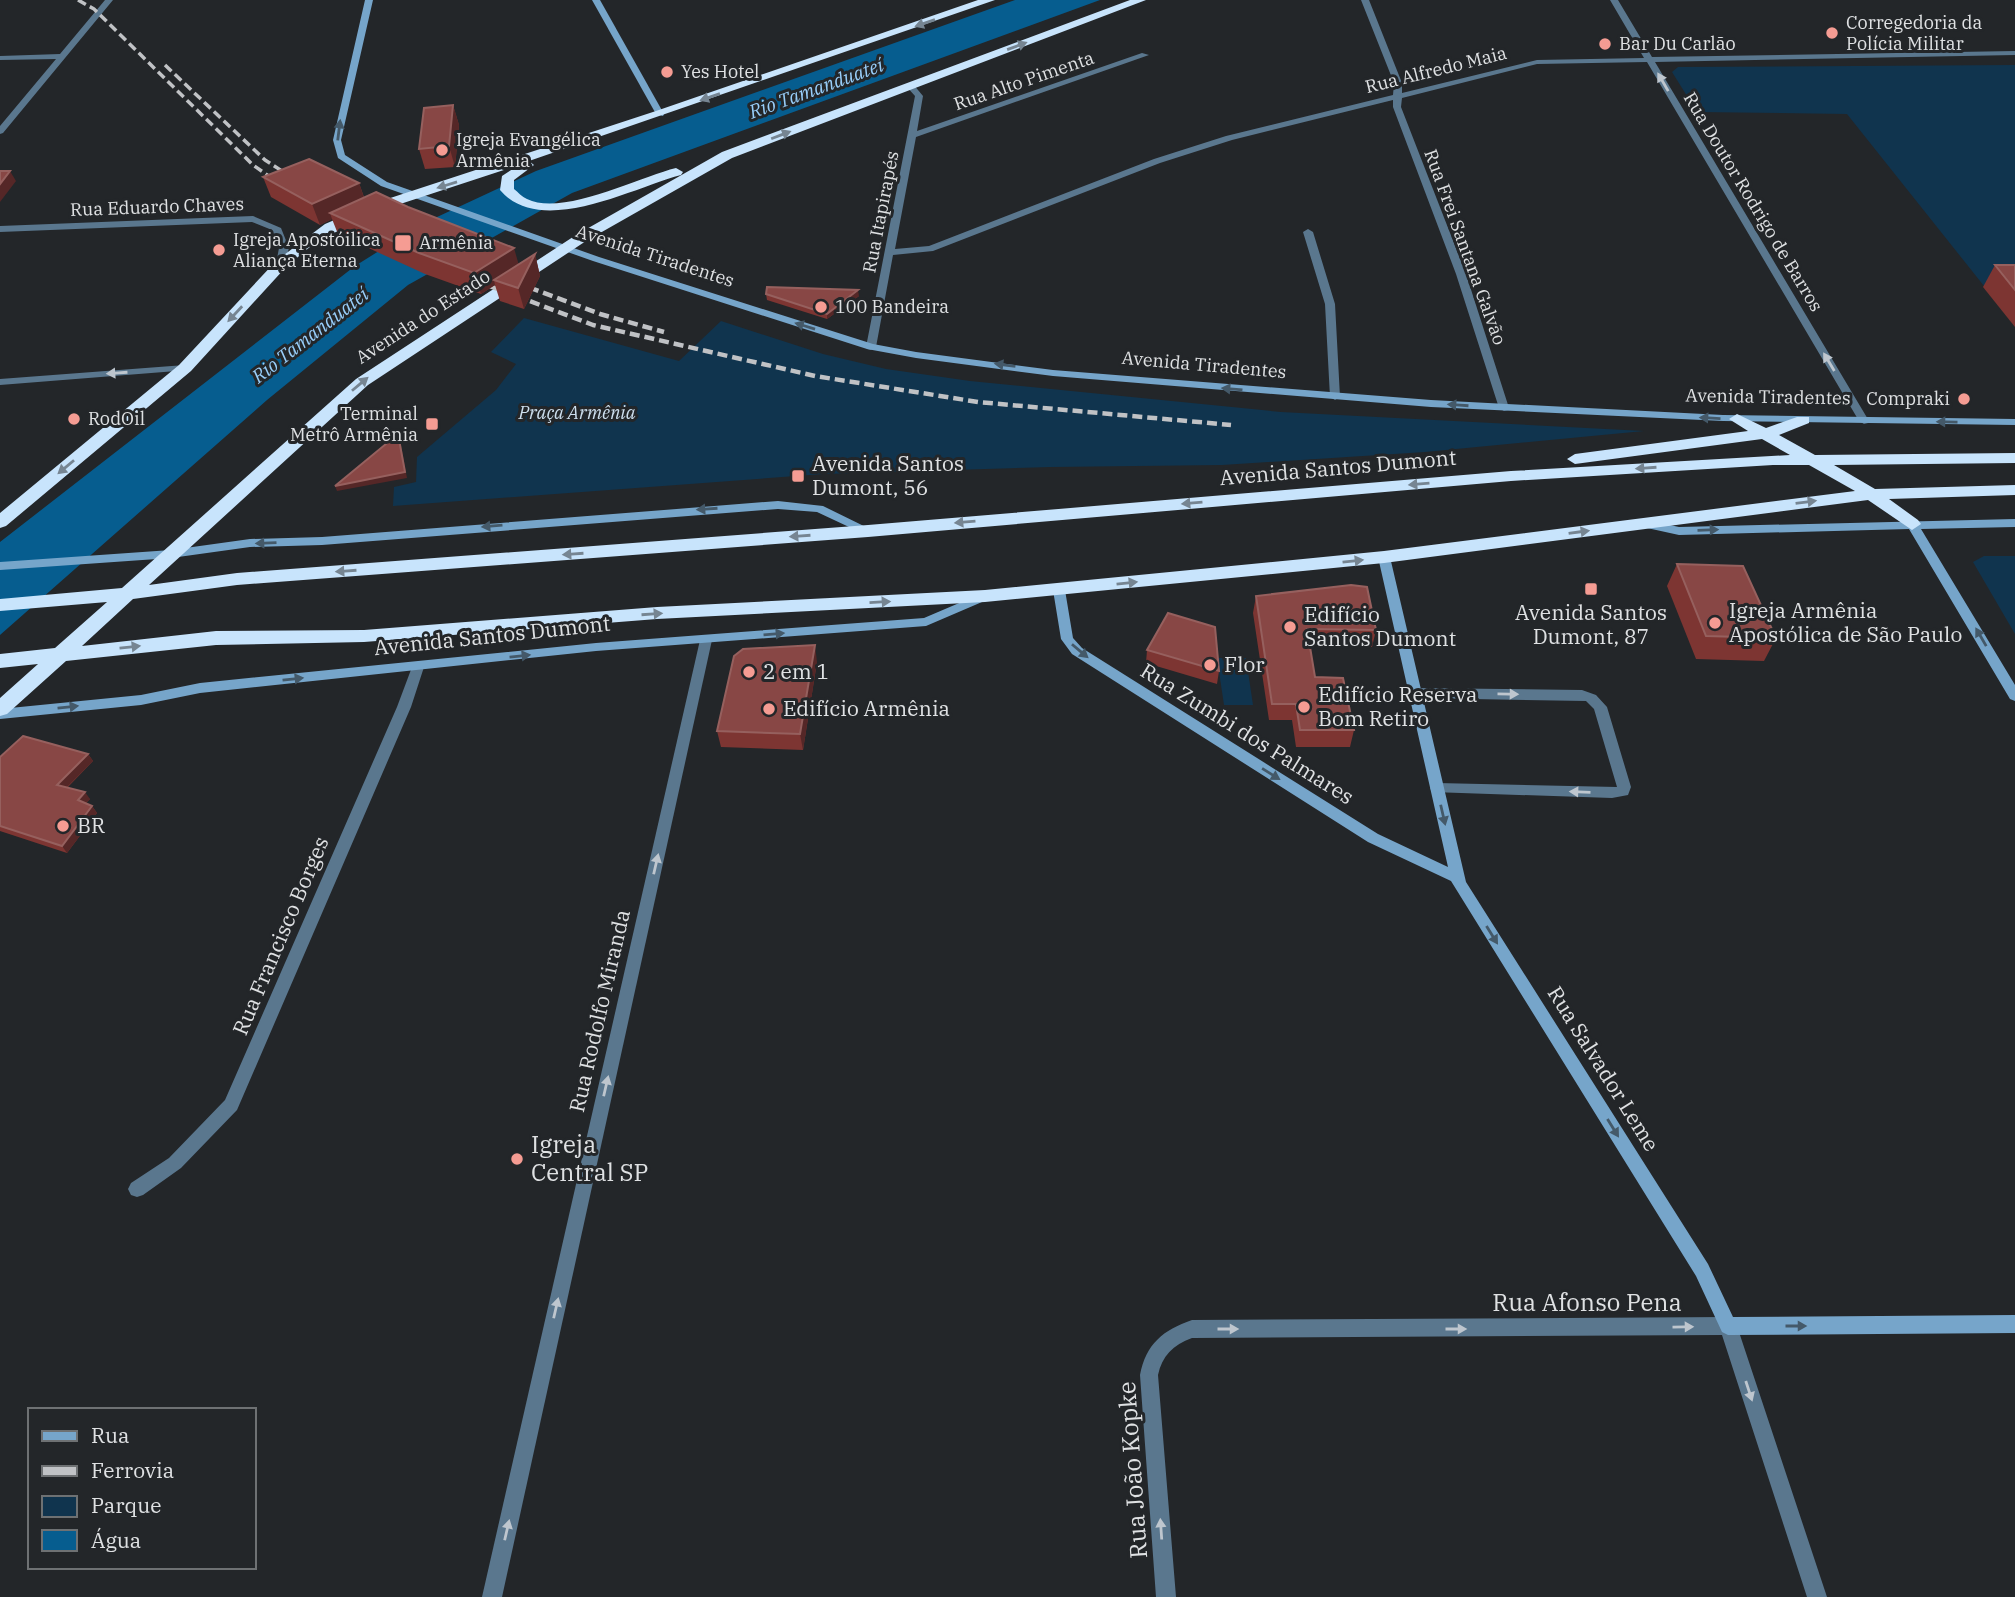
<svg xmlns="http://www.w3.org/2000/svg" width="2015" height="1597" font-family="'IBM Plex Serif',serif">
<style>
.green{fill:#10344e}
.water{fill:#065d8f}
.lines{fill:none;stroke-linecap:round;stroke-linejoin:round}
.street{fill:#5a778e;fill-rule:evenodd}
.secondary{fill:#76a5ca;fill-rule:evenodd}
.highway{fill:#c8e4fc;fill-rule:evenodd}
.rail-far1{stroke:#c0c2c5;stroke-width:3.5;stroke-dasharray:9 4.5;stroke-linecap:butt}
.rail{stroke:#c0c2c5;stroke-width:4.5;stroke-dasharray:10 5;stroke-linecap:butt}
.wall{fill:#7d3532}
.shaded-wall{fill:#552727}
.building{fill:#884745;stroke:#96605e;stroke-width:2}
.oneway{fill:#768592}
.oneway2{fill:#bec6ce}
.oneway3{fill:#445969}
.poi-dot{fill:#f59c93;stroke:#232629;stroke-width:2.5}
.labels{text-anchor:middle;stroke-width:6;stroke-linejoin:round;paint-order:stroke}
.far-poi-label{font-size:18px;fill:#dfe1e3;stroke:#232629;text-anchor:start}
.far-street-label{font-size:18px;fill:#dfe1e3;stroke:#232629}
.far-park-label{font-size:18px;font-style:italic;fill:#cddfee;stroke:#232629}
.far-water-label{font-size:19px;font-style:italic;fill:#98cefa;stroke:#232629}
.poi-label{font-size:21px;fill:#dfe1e3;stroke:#232629;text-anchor:start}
.street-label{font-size:21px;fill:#dfe1e3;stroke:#232629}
.near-poi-label{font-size:24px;fill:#dfe1e3;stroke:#232629;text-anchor:start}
.near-street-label{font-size:24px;fill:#dfe1e3;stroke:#232629}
</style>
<rect width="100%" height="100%" fill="#232629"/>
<g class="green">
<path d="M2015 65V286H1984L1847 114 1697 112 1672 72 1678 67Z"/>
<path d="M524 318 679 361 721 321 823 354 886 369 970 381 1281 412 1644 431 1425 452 1222 465 1051 467 823 474 393 506 394 487 416 482 417 457 496 390 516 364 491 352Z"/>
<path d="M1984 556H2015V634L1973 562Z"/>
<path d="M1217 658H1246L1253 705H1224Z"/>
</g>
<path class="water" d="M1015 0H1100L572 193 408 285 267 400 0 635V542L355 266 422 224 536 171Z"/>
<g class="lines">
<g class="street">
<path d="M105 0H113L3 133 0 134V126L56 59 0 60V56L60 54Z"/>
<path d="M1361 0H1369L1402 83V93L1537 60 1644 58 1610 0H1618L1652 57 2015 51V55L1655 62 1869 421 1868 423 1864 424 1859 421 1647 62 1537 64 1402 98 1401 107 1466 274 1509 408 1508 410 1504 411 1499 408 1456 274 1393 107V100L1232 140 1160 163 933 251 893 255 876 347 871 350 867 349 866 347 915 96 906 86 907 84H913L923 96 917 131 1142 53 1149 55 916 137 895 249 929 246 1154 159 1226 136 1393 95 1394 83Z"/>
<path d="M253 216 281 228 289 248 284 266 276 264 279 248 272 230 252 222 0 232V226Z"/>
<path d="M1308 229 1313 232 1335 304 1340 397 1335 400 1330 397 1325 304 1303 232Z"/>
<path d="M185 365 190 368 189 370 0 385V379Z"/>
<path d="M706 636 712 640 502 1597H482L700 640Z"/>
<path d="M418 662 424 667 411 707 237 1110 181 1168 143 1195 137 1197 131 1195 128 1189 131 1183 169 1158 225 1100 397 707 412 667Z"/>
<path d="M1416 688 1582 690 1596 695 1607 707 1631 787 1628 795 1612 798 1432 792 1430 788 1437 783 1617 787 1594 709 1586 701 1416 698 1409 693Z"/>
<path d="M1728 1317 1734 1320 1737 1326 1827 1597H1807L1722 1335 1192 1338C1173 1345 1162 1356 1158 1375L1176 1597H1156L1140 1375C1146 1344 1163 1330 1192 1320Z"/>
</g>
<g class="secondary">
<path d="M365 0H373L341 140 345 155 387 182 599 257 873 344 916 352 1053 370 1431 400 1723 415 2015 419V425L1723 421 1431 407 1053 376 916 358 867 349 593 261 381 186 338 158 333 140Z"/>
<path d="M592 0H600L664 114 663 116 656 114Z"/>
<path d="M778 501 823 506 874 531 868 535 864 534 817 512 778 509 322 545 250 547 171 558 0 570V562L171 550 250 539 322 537Z"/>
<path d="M1642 519 1679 527 2015 519V527L1921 529 2015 685V701L2010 699 1909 529 1679 535 1638 526 1636 523Z"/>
<path d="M1384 553 1390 557 1466 882 1708 1264 1733 1317 2015 1315V1333L1728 1335 1722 1332 1696 1276 1451 881 1368 842 1072 654 1061 639 1053 590 1059 586 1065 590 1073 638 1082 648 1378 834 1448 867 1378 557Z"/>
<path d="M985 592 991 596 989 599 926 626 596 651 200 693 141 705 0 719V709L141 695 200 683 596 643 924 618Z"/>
</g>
<g class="highway">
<path d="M978 0H995L529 161 534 165 514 180V189C518 192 522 197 527 199 562 217 639 177 676 168L683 172 681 175C632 188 541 238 500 190L502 176 519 165 382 210 317 241 286 267 191 371 6 526 0 528V513L179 365 276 261 325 224 372 204 656 111Z"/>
<path d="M1130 0H1146L732 158 586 241 368 385 149 585 237 573 868 525 1511 471 1790 455 1762 439 1575 464 1567 459 1575 454 1748 431 1729 419 1737 414 1766 428 1797 417H1809V423L1779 435 1815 455 2015 453V463L1834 465 1875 489 2015 485V495L1889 499 1918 520 1921 524 1912 530 1868 500 1384 563 985 602 657 619 364 642 216 645 66 661 7 714 0 716V698L38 664 0 668V654L55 648 107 602 0 611V599L122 588 356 379 576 235 722 152ZM1773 465H1809L1855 491 1384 551 985 590 657 607 364 630 216 631 82 646 133 599 237 585 868 537 1511 481Z"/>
</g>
<g class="rail-far1">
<path d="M78 0 94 9 253 165 283 186"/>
<path d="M165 65 265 160 296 180"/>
</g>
<g class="rail">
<path d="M474 280 593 325 815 376 978 402 1231 425"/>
<path d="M515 282 600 314 664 332"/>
</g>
</g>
<g class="wall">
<path d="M453 105 459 125 455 167 425 169 419 149Z"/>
<path d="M263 177 359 183 364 197 519 264 535 254 540 276 524 309 500 301 495 285 481 294 425 274 338 234 332 219 320 225 271 197Z"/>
<path d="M1995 265H2015V327L1983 287Z"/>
<path d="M766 294 859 296 827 319 767 300Z"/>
<path d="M1677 564 1776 638 1764 661 1696 659 1667 586Z"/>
<path d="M1256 596 1376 630 1372 647 1310 646 1315 677 1354 730 1350 747H1296L1292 720H1269L1253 613Z"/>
<path d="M1147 650 1219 671 1217 684 1146 663Z"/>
<path d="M817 662 803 750 721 747 717 731Z"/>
<path d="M88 754 93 761 67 788 90 799 86 803 92 806 97 813 67 853 0 831V757Z"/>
</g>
<g class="shaded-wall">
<path d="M453 105 459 125 455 167 449 146Z"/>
<path d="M10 171 16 181 0 202V184Z"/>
<path d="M359 183 366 204 330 213 332 219 320 225 312 204Z"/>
<path d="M514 248 520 269 494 280 495 285 481 294 474 273Z"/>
<path d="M535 254 540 276 524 309 518 288Z"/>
<path d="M858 290 859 296 827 319V314Z"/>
<path d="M398 434 400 440 407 478 337 491 335 486Z"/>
<path d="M815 645 817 662 803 750 800 734Z"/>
<path d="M88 754 93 761 62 792 57 785Z"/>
<path d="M85 792 90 799 83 807 78 800Z"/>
<path d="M92 806 97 813 67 853 62 846Z"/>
</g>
<g class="building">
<path d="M453 105 449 146 419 149 424 108Z"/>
<path d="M309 159 359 183 312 204 263 177Z"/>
<path d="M0 171H10L0 184Z"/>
<path d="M376 192 408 207 514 248 474 273 419 253 330 213Z"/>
<path d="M535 254 518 288 494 280Z"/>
<path d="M1995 265H2015V290Z"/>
<path d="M767 287 858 290 827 314 766 294Z"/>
<path d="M398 434 405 472 335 486Z"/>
<path d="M1677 564 1743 566 1776 638 1706 636Z"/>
<path d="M1351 585 1367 587 1376 630 1307 629 1315 677 1343 678 1354 730H1300L1296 704H1272L1256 596Z"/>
<path d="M1168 613 1215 627 1219 671 1147 650Z"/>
<path d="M815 645 800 734 717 731 734 656 743 649Z"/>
<path d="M23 736 88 754 57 785 85 792 78 800 92 806 62 846 0 826V757Z"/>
</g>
<defs><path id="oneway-solid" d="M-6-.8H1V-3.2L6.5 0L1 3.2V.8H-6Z" transform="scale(1.75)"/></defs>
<g class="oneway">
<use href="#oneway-solid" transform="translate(925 23) rotate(161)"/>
<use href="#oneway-solid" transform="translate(1017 46) rotate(-20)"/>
<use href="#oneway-solid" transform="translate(710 97) rotate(161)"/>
<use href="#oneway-solid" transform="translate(781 135) rotate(-21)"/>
<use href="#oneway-solid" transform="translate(447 185) rotate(163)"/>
<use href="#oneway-solid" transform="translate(235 314) rotate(133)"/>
<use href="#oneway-solid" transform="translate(360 384) rotate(-40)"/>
<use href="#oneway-solid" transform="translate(66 467) rotate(140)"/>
<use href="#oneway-solid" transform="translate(1646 468) rotate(176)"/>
<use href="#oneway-solid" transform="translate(1419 484) rotate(175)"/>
<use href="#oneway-solid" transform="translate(1806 502) rotate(-7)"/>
<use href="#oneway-solid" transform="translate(1192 503) rotate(175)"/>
<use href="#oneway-solid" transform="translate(965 522) rotate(175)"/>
<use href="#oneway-solid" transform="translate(1579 532) rotate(-8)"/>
<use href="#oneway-solid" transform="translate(800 536) rotate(176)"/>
<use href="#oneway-solid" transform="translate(573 554) rotate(176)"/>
<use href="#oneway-solid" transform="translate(1353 561) rotate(-6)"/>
<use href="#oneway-solid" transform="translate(346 571) rotate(176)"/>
<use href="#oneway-solid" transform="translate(1127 583) rotate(-6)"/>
<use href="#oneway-solid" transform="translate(880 602) rotate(-3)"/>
<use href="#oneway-solid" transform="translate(652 614) rotate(-4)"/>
<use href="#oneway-solid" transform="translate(130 647) rotate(-6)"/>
</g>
<g class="oneway2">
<use href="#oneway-solid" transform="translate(1663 82) rotate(-120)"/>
<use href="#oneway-solid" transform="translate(1829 362) rotate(-121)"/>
<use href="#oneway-solid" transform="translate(117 373) rotate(176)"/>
<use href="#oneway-solid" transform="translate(1508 694) rotate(1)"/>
<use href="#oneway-solid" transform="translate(1580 792) rotate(-178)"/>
<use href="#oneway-solid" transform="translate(656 864) rotate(-77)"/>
<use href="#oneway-solid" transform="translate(606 1086) rotate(-77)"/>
<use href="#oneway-solid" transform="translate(556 1308) rotate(-77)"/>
<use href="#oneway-solid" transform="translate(1683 1327) rotate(-1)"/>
<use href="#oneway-solid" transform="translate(1228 1329)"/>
<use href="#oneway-solid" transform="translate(1456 1329)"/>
<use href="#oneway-solid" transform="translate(1749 1391) rotate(72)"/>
<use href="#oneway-solid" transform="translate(1161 1529) rotate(-94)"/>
<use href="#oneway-solid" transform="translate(507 1530) rotate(-77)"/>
</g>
<g class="oneway3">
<use href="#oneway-solid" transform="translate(339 130) rotate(-83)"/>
<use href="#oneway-solid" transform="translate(805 326) rotate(-163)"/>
<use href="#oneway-solid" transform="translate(1005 365) rotate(-173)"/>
<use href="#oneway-solid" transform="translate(1232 389) rotate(-175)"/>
<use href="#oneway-solid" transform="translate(1458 405) rotate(-176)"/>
<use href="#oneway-solid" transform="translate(1710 418) rotate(-177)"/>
<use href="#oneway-solid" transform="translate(1947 422) rotate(-179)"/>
<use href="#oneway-solid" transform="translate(707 509) rotate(176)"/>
<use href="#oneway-solid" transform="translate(492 526) rotate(175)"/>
<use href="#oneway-solid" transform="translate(1708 530) rotate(-2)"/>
<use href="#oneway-solid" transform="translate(266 543) rotate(178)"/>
<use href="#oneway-solid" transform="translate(774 634) rotate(-5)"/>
<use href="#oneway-solid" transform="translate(1981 637) rotate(-120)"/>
<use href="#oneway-solid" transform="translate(1080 651) rotate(40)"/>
<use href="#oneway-solid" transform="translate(520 656) rotate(-6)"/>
<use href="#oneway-solid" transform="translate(293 679) rotate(-6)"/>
<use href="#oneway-solid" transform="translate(68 707) rotate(-6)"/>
<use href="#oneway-solid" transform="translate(1271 774) rotate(32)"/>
<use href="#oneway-solid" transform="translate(1443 815) rotate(77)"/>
<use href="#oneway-solid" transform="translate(1492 935) rotate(58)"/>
<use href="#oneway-solid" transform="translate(1613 1128) rotate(58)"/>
<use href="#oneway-solid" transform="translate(1796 1326)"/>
</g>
<g class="poi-dot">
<circle cx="1832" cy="33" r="7"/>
<circle cx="1605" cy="44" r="7"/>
<circle cx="667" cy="72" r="7"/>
<circle cx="442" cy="150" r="7"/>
<rect x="394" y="234" width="18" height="18" rx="3.5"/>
<circle cx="219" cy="250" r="7"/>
<circle cx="821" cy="307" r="7"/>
<circle cx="1964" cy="399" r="7"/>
<circle cx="74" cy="419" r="7"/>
<rect x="425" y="417" width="14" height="14" rx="3.5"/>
<rect x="791" y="469" width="14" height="14" rx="3.5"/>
<rect x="1584" y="582" width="14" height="14" rx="3.5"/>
<circle cx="1715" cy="623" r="7"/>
<circle cx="1290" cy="627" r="7"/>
<circle cx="1210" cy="665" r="7"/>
<circle cx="749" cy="672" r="7"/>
<circle cx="1304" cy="707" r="7"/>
<circle cx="769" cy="709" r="7"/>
<circle cx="63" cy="826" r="7"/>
<circle cx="517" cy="1159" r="7"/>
</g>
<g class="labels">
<g class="far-poi-label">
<text x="1846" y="29">Corregedoria da<tspan x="1846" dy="21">Polícia Militar</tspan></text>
<text x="1619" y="50">Bar Du Carlão</text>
<text x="681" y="78">Yes Hotel</text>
<text x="456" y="146">Igreja Evangélica<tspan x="456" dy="21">Armênia</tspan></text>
<text x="233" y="246">Igreja Apostóilica<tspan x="233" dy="21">Aliança Eterna</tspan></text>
<text x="419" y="249">Armênia</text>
<text x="835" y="313">100 Bandeira</text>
<text x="1950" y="405" text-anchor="end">Compraki</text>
<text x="418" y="420" text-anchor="end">Terminal<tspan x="418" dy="21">Metrô Armênia</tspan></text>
<text x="88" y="425">RodOil</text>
</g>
<g class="far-street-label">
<text transform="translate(1436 70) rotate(-14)" y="6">Rua Alfredo Maia</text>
<text transform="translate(1024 81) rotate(-19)" y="6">Rua Alto Pimenta</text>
<text transform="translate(1753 202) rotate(59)" y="6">Rua Doutor Rodrigo de Barros</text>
<text transform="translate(157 207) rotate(-2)" y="6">Rua Eduardo Chaves</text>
<text transform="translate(881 212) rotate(-79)" y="6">Rua Itapirapés</text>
<text transform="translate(1465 247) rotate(70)" y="6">Rua Frei Santana Galvão</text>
<text transform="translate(655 256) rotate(18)" y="6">Avenida Tiradentes</text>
<text transform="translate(423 317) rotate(-33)" y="6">Avenida do Estado</text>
<text transform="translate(1204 365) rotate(5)" y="6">Avenida Tiradentes</text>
<text transform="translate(1768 397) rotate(1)" y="6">Avenida Tiradentes</text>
</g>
<g class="far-park-label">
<text x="577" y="419">Praça Armênia</text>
</g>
<g class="far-water-label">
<text transform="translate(816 88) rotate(-20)" y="7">Rio Tamanduateí</text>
<text transform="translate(310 335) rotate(-38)" y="7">Rio Tamanduateí</text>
</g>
<g class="poi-label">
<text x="812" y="471">Avenida Santos<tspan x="812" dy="24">Dumont, 56</tspan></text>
<text x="1729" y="618">Igreja Armênia<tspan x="1729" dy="24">Apostólica de São Paulo</tspan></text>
<text x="1591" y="620" text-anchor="middle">Avenida Santos<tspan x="1591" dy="24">Dumont, 87</tspan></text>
<text x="1304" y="622">Edifício<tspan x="1304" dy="24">Santos Dumont</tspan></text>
<text x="1224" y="672">Flor</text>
<text x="763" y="679">2 em 1</text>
<text x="1318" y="702">Edifício Reserva<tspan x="1318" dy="24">Bom Retiro</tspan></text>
<text x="783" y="716">Edifício Armênia</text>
<text x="77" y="833">BR</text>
</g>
<g class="street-label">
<text transform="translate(1338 468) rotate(-5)" y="7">Avenida Santos Dumont</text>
<text transform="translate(492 636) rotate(-6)" y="7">Avenida Santos Dumont</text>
<text transform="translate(1247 734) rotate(32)" y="7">Rua Zumbi dos Palmares</text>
<text transform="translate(281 936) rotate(-67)" y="7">Rua Francisco Borges</text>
<text transform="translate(600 1011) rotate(-77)" y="7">Rua Rodolfo Miranda</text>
<text transform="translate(1603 1069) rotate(58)" y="7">Rua Salvador Leme</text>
</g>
<g class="near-poi-label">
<text x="531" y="1153">Igreja<tspan x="531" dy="28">Central SP</tspan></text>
</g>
<g class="near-street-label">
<text x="1587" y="1311">Rua Afonso Pena</text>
<text transform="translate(1133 1470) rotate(-94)" y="8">Rua João Kopke</text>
</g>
</g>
<rect x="28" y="1408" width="228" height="161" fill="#232629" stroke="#6e7173" stroke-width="2"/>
<rect x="42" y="1431" width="35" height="10" fill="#76a5ca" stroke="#6e7173" stroke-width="2"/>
<text x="91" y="1443" font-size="21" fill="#dfe1e3">Rua</text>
<rect x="42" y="1466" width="35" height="10" fill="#c0c2c5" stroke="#6e7173" stroke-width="2"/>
<text x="91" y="1478" font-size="21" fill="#dfe1e3">Ferrovia</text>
<rect x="42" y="1496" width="35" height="21" fill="#10344e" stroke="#6e7173" stroke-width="2"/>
<text x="91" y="1513" font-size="21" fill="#dfe1e3">Parque</text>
<rect x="42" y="1530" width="35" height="21" fill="#065d8f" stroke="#6e7173" stroke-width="2"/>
<text x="91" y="1548" font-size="21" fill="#dfe1e3">Água</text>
</svg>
